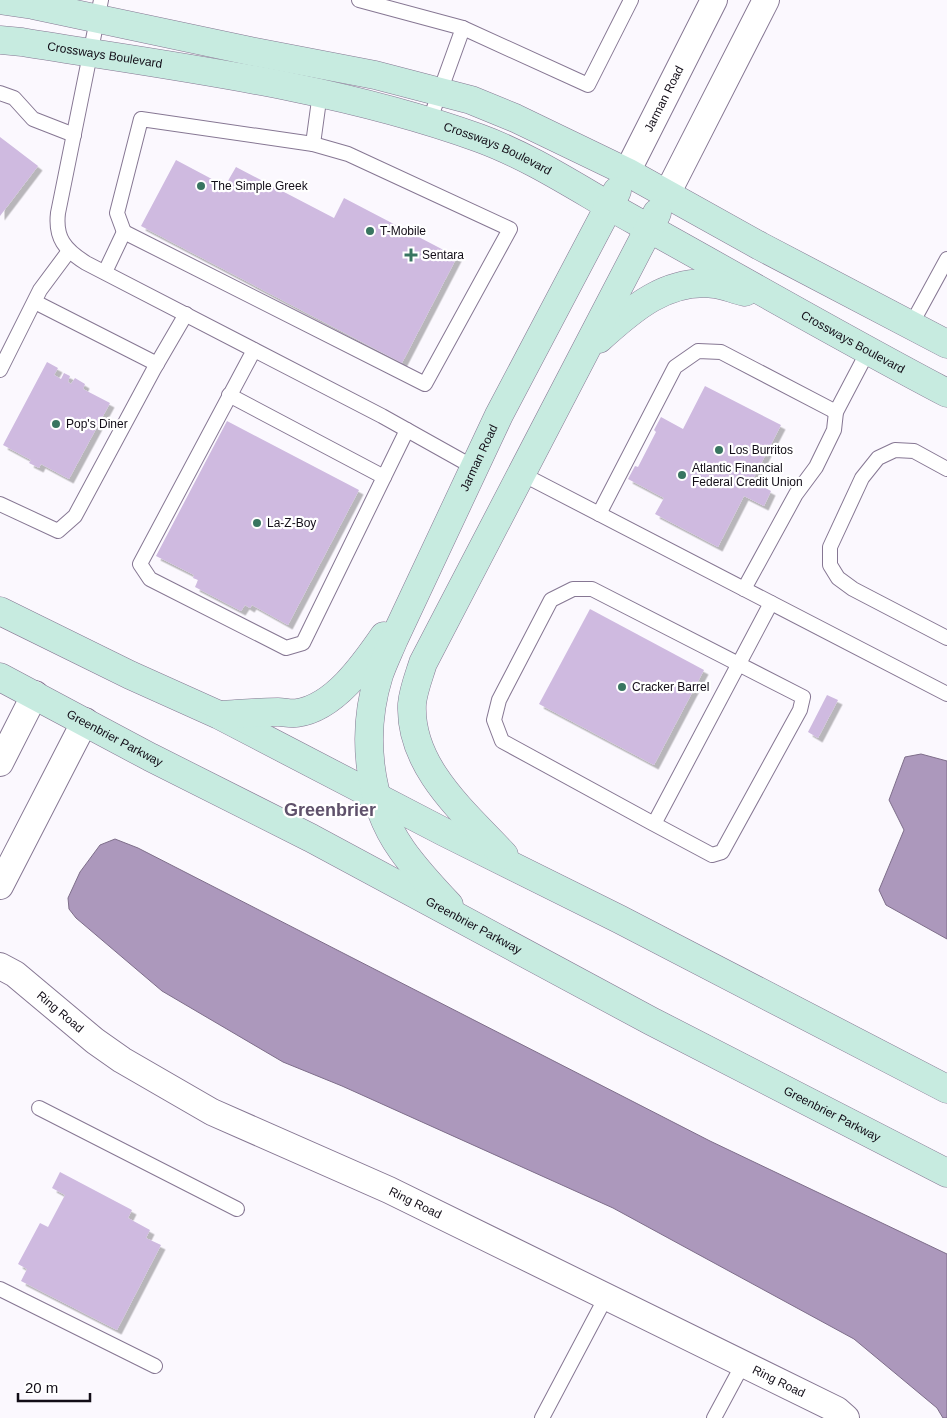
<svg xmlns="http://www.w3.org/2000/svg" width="947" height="1418" font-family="Arial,sans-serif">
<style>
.water{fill:#ac98bc;stroke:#7e6e8a}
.building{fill:#cfbae0;filter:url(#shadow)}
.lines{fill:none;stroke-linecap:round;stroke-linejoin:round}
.lane-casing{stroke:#867793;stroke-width:16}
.street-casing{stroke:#867793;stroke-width:28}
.secondary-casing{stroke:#867793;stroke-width:29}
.lane{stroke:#fff;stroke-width:14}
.street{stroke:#fff;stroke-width:26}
.secondary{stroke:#c7ebe0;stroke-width:28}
.poi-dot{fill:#387560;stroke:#fff;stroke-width:2}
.labels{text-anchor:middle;stroke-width:4.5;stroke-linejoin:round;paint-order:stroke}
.street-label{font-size:12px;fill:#120d17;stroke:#fff}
.poi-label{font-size:12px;fill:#120d17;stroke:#fff;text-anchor:start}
.district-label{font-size:18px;font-weight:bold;fill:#5f516b;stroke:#fff}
</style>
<defs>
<filter id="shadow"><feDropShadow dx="4.5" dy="4.5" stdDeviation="0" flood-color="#0004"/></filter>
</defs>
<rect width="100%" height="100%" fill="#fbf8fe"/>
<g class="water">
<path d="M921 754 947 761V939L886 905 879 890 904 830 889 800 905 757Z"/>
<path d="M115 839 138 848 710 1141 947 1254V1418H943L937 1408 854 1339 613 1208 342 1086 283 1062 162 991 76 918 69 909 68 898 80 872 100 845Z"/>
</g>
<g class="building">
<path d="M0 137 38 166 0 216Z"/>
<path d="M176 160 225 186 236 167 334 218 344 198 457 257 402 363 141 226Z"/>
<path d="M47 362 58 368 54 375 61 379 64 373 70 376 68 382 71 384 75 378 85 384 83 389 110 403 69 479 41 464 39 468 29 463 31 460 3 445Z"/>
<path d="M705 386 781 425 752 481 771 491 764 506 744 496 718 547 655 514 664 498 628 479 635 466 638 467 656 432 654 430 661 417 683 429Z"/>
<path d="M227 421 359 490 288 625 252 605 250 608 245 605 241 611 195 587 198 580 193 578 194 575 156 556Z"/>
<path d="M590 609 704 670 654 765 539 704Z"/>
<path d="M827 695 838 700 818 738 808 732Z"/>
<path d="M60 1172 132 1210 128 1218 150 1230 146 1238 161 1245 117 1330 21 1281 27 1269 18 1264 40 1223 48 1227 65 1195 52 1188Z"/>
</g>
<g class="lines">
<defs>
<g id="lane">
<path d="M101 0 58 213C55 238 65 250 86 263L382 416 475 468"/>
<path d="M359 0 463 28 588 85 631 0"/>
<path d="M0 93 14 98 33 119 74 135"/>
<path d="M429 122 463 28"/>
<path d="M124 232 117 213 141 119 313 144"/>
<path d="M105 272 124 232 425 384 510 229 348 154 313 144 320 93"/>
<path d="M35 302 157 364"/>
<path d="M911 325 947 259"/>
<path d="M254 350 140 564 150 579 286 648 303 643 407 430"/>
<path d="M0 370 40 290 69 251"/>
<path d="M229 395 384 477"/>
<path d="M947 469 914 451 895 450 878 458 862 478 830 547V565L838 578 853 589 947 638"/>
<path d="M522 474 947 694"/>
<path d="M0 504 58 531 75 516 154 369 186 314"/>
<path d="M599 514 675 367 698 351 721 352 836 412"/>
<path d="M744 589 796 494 816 467 834 430 836 412 868 351"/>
<path d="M654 824 712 855 722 852 800 710 803 697 592 589H573L551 600 499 700 494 720 502 741 654 824 771 603"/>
<path d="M39 1108 237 1209"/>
<path d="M0 1289 155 1366"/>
<path d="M542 1418 606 1297"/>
<path d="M714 1418 743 1364"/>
</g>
<g id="street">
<path id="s1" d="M627 172 714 0"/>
<path d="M667 194 766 0"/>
<path d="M0 763 35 694"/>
<path d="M0 886 85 721"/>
<path id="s2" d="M0 966 15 974 95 1041 122 1060 212 1112 389 1190 837 1410 846 1418"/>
</g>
<g id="secondary">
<path d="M0 0 33 5 250 51 375 75 471 100 515 118 627 172 760 246 947 344"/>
<path id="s3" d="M0 40 22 42C175 67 332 85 479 138 534 158 583 192 634 220 739 278 842 338 947 393"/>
<path d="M599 339C632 309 667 278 715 284 725 285 735 290 745 292"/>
<path d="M0 611 130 675 219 715 444 832 619 919 947 1089"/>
<path id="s4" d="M0 677 150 757 311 838 651 1021 947 1173"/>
<path d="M220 715C239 714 258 712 278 712 284 712 290 714 297 713 334 708 364 665 384 636"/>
<path d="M504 855C465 813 409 767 412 704 413 691 419 676 423 663L657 213"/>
<path id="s5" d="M449 905C432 887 416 870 402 850 367 801 361 732 379 675 383 663 389 651 394 639L499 415 617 191"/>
</g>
</defs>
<use href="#lane" class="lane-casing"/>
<use href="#street" class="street-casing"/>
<use href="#secondary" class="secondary-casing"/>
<use href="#lane" class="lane"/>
<use href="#street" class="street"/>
<use href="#secondary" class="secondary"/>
</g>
<g class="poi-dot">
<circle cx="201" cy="186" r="5"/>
<circle cx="370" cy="231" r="5"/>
<path d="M408.5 247.5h5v5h5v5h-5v5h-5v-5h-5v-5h5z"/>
<circle cx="56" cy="424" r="5"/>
<circle cx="719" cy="450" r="5"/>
<circle cx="682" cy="475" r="5"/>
<circle cx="257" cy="523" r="5"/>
<circle cx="622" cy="687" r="5"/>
</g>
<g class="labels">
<g class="street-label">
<text dy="4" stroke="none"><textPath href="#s3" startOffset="106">Crossways Boulevard</textPath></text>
<text dy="4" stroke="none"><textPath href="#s1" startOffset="82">Jarman Road</textPath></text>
<text dy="4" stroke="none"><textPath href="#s3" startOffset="511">Crossways Boulevard</textPath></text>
<text dy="4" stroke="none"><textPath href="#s3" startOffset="916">Crossways Boulevard</textPath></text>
<text dy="4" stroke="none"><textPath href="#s5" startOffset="494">Jarman Road</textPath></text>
<text dy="4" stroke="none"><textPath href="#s4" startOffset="130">Greenbrier Parkway</textPath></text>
<text dy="4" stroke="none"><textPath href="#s4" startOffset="535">Greenbrier Parkway</textPath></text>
<text dy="4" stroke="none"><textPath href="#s2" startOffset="76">Ring Road</textPath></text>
<text dy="4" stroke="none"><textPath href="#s4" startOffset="940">Greenbrier Parkway</textPath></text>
<text dy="4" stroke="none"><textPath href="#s2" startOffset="481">Ring Road</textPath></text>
<text dy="4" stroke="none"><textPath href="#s2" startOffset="886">Ring Road</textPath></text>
</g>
<g class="poi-label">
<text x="211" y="190">The Simple Greek</text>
<text x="380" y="235">T-Mobile</text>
<text x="422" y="259">Sentara</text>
<text x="66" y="428">Pop's Diner</text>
<text x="729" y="454">Los Burritos</text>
<text x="692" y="472">Atlantic Financial<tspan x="692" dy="14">Federal Credit Union</tspan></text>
<text x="267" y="527">La-Z-Boy</text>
<text x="632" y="691">Cracker Barrel</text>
</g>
<g class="district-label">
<text x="330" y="816">Greenbrier</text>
</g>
</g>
<path d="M18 1393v8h72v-8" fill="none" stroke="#120d17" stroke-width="2.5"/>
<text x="25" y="1393" font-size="15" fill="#120d17" stroke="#ffffff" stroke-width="4" paint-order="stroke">20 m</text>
</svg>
